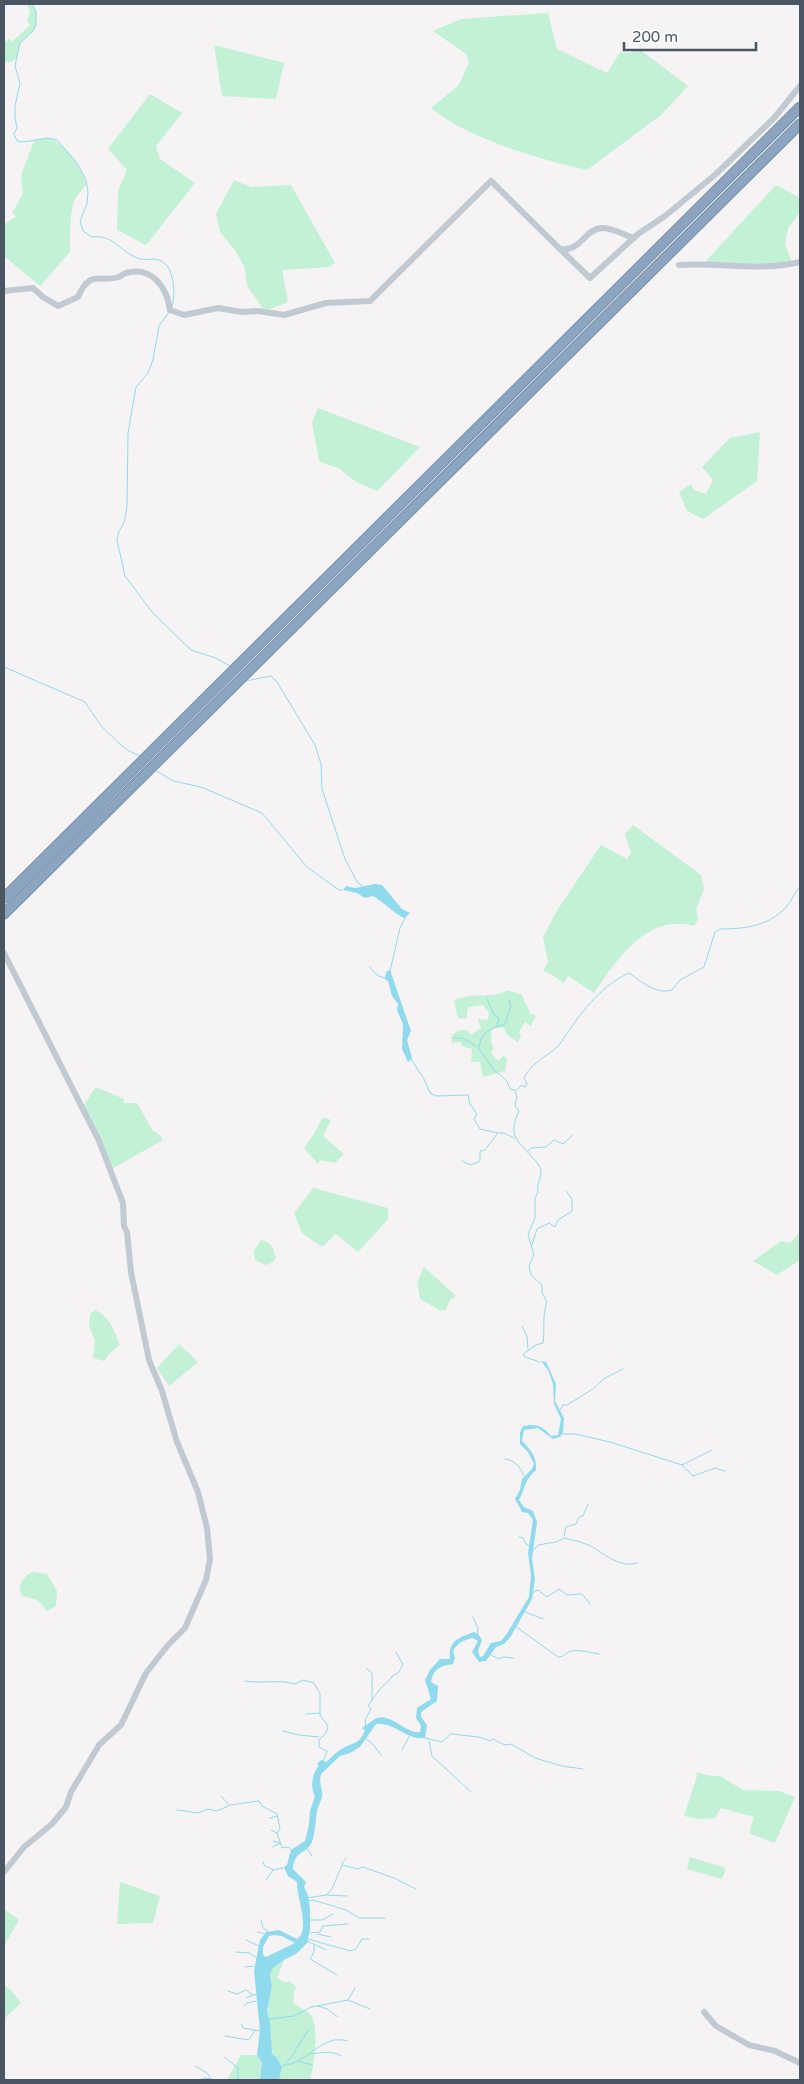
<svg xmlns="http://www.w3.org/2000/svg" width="804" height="2084" font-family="'Varela Round',sans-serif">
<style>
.green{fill:#c3f1d5}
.water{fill:#90daee;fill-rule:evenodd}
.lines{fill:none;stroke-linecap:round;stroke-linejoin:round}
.stream{stroke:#90daee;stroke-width:1}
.highway-casing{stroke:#7690ad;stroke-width:11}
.minor{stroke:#c1cad2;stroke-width:6}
.highway{stroke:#8ba5c1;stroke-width:9}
</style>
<rect width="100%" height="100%" fill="#f5f3f3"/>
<g class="green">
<path d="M27 4H32L36 11V25L33 31 20 43 17 58 10 62H4V39L6 42 10 38 12 42 30 25 27 21 30 12Z"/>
<path d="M548 13 557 49 607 73 620 52 630 53 639 49 688 86 661 115 587 170C542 160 466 138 431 108L459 85 469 62 466 54 433 31 461 19Z"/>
<path d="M214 45 284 63 276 99 222 96Z"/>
<path d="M150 94 182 113 156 146 160 159 195 183 146 245 117 230 118 191 127 170 108 149Z"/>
<path d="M48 138C63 141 84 170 86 185 83 189 79 193 76 197 69 209 70 238 70 252L40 286 4 256V224L16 217 12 213 23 194 21 176 34 141Z"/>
<path d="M234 180 251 187 291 185 335 263 329 267 282 270 288 302 265 311 247 286 245 268 234 249 220 232 216 214Z"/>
<path d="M776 185 800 198V212L788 228 785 245 793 264 704 263Z"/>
<path d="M318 408 420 447 377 491 356 482 340 469 319 461 312 423Z"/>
<path d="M760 432 757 481 703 519 687 511 679 492 691 484 694 490 706 494 713 480 702 467 730 438Z"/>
<path d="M633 825 701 875 704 889 696 909 698 919 694 926C647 913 617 959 594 993L568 976 564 983 551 974 543 971 548 962 543 937 556 912 601 845 627 859 631 853 625 834Z"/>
<path d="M508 990 522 995 530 1013 536 1016 531 1026 525 1022 519 1032 521 1036 518 1042 508 1036 504 1028H492L491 1043 494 1048 491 1053 498 1061 504 1055 507 1060 505 1071 483 1077 480 1062H471L472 1049 462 1046 460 1042 452 1043 451 1038C455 1030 459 1030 467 1030L471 1035 481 1028 478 1019 488 1020 489 1013 483 1005 468 1007 466 1019 458 1018 454 1001C471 991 491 1000 508 990Z"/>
<path d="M96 1087 124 1099V1103H137L152 1130 161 1136 163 1140 110 1170 82 1107Z"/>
<path d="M323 1117 331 1120 323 1136 344 1154 335 1163 320 1160 318 1164 304 1148 314 1134Z"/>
<path d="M314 1187 317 1189 388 1208V1219L358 1252 336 1234 322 1247 302 1233 294 1213Z"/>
<path d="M800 1232V1260L777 1275 753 1261 781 1241 790 1243Z"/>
<path d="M261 1240C272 1242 273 1248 276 1258L273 1262 266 1265 255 1260 254 1251Z"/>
<path d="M424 1267 456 1296 450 1300 446 1310 441 1311 420 1299 417 1282Z"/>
<path d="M95 1310C110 1316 114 1331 120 1345L108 1355 104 1361 93 1358 95 1340 89 1326 90 1314Z"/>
<path d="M179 1344 198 1362 169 1386 157 1368Z"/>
<path d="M33 1572 47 1574 57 1591 56 1606 47 1611C44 1607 40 1602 36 1600 32 1597 24 1599 21 1594 17 1585 25 1574 33 1572Z"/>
<path d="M696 1772 711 1776H720L743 1790 779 1791 795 1797 775 1843 749 1833 754 1817 721 1808 715 1818 699 1819 684 1816 697 1776Z"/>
<path d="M690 1857 726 1868 722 1879 687 1869Z"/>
<path d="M120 1882 160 1896 153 1923 117 1924Z"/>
<path d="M4 1909 19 1920 4 1946Z"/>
<path d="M284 1960 277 1978 286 1983 289 1981 296 1987 294 1992 293 2003C298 2007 306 2010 310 2014 320 2025 314 2067 310 2080H279L282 2067 277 2058 272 2054 267 2011 272 1986 270 1975 271 1970Z"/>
<path d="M4 1985 12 1991 21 2003 4 2019Z"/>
<path d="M241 2055H257L262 2063 260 2080H227Z"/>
</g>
<g class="water">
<path d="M375 884 382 885 402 909 410 913 404 918C392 912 384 902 373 896L365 898 357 893 343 890 346 886 355 888Z"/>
<path d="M390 970 411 1031 407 1040 412 1058 408 1062 402 1049 403 1024 397 1010 398 1004 392 996 388 981 385 979 386 972Z"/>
<path d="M541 1361 546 1362 556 1384 555 1401 564 1418 563 1432 560 1437 553 1439 538 1428 524 1430 522 1441C531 1450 537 1457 536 1470 523 1482 527 1485 519 1500L524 1507 533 1511 537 1522 532 1558 535 1579 532 1599 511 1636 504 1644 496 1647 486 1661 479 1662 472 1652 478 1641 473 1638C464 1640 457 1643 453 1651L455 1658 453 1664C440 1666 434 1668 431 1682L438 1686 437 1701 421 1712V1717L427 1725 425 1738C408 1741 393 1721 376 1724L360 1747 350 1753 340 1756 321 1774C319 1781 321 1785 322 1792 323 1797 320 1803 318 1807 315 1818 316 1831 312 1842 307 1854 294 1850 293 1869L306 1882 304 1887 308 1895 310 1909V1930L307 1943 296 1954 284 1960 272 1969 270 1975 272 1986 267 2011 270 2022 272 2054 277 2058 282 2067 279 2080H260L262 2063 257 2055 260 2030 254 1971 260 1940 266 1932 279 1930 297 1939C311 1930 296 1896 297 1882L288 1876 284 1867 287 1865 291 1850 305 1841 309 1825 310 1811 315 1796C310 1787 312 1774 319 1765L317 1764 321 1760 326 1762C332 1757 336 1752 343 1748 353 1743 360 1744 365 1730L362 1729 363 1727C368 1725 372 1720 377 1718 391 1713 406 1734 420 1732L421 1726 416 1718 417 1708 431 1699 425 1680 430 1670 440 1659H450C448 1641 458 1638 474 1632L478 1634 482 1640 478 1651 480 1657 483 1656 491 1643 501 1641 506 1635 529 1597 531 1575 528 1553 533 1520 528 1513 522 1512 515 1499 520 1490 522 1479 531 1470 534 1464 528 1452 520 1444V1432L523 1426C537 1423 543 1426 551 1436L558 1435 561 1419 554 1404 553 1384 548 1370ZM274 1935 282 1936 295 1943 266 1957 263 1955V1947L269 1936Z"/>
</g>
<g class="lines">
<g class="stream">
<path d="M32 4 36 11V25L33 31 20 43 15 66 20 83 15 106V117L17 128 14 134 17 141 23 142 48 138 53 139 57 140 77 163 86 180 88 192 87 204 80 221 83 231 92 237C112 234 120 251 137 258 146 262 154 256 163 262 174 269 176 295 172 306"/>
<path d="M169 312 159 326 153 360 148 373 136 387 128 433 127 507 124 523 119 531 117 540 125 576 153 613 191 650 216 658 230 666"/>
<path d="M4 667 85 702 101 726 121 745 129 751 140 756"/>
<path d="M245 681 271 676 277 682 315 745 321 764 322 789 345 859 357 882 364 887"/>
<path d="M155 770 173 781 201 787 262 813 307 867 339 890H342"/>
<path d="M369 966 377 975 386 979"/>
<path d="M390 971 400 928 406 916"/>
<path d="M487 999 494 1015 499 1018 497 1026"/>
<path d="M509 1000 511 1006 505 1024C491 1029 481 1031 479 1048L493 1069 507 1081 510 1089 515 1090 517 1097 515 1106 519 1111C508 1135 516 1139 531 1156 535 1160 539 1164 541 1169 542 1177 536 1184 538 1192L535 1198V1218L528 1234 534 1255 529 1266 531 1275 542 1285V1293L547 1302C542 1316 545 1329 543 1343L536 1345 523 1354 525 1357 540 1362"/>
<path d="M454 1038H462L478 1047"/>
<path d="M411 1059 424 1079 430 1093 436 1096 468 1095 470 1104 477 1114 474 1119 480 1129 498 1133H504L514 1138"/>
<path d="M517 1090 521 1085 525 1087 527 1084 524 1078C533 1059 552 1056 562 1041 579 1015 600 986 629 973 640 981 657 995 672 990L680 980 704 967 715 932 720 929C745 929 770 926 787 906 792 900 795 892 800 887"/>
<path d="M528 1151 531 1148 546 1147 554 1140 563 1144 573 1135"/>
<path d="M462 1161 471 1165 480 1161V1151L485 1150 497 1134"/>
<path d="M532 1245 537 1229 549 1223 555 1227 558 1220 572 1211V1199L566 1191"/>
<path d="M522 1326 527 1336 528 1349"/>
<path d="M560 1410 563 1405H567L593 1389 605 1378 623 1369"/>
<path d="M562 1434H575L610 1442 682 1465 712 1450"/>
<path d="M505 1459C515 1460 520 1467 524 1476"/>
<path d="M682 1465 693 1476 715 1468 725 1471"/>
<path d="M564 1536 566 1527 576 1524 579 1517 583 1516 588 1504"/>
<path d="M519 1537 523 1538 526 1544 531 1547"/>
<path d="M532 1552 538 1545 556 1542 564 1538C573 1540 582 1542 591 1546 606 1555 619 1568 637 1563"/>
<path d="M532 1593 538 1590 547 1597 559 1589 567 1595 582 1594 590 1604"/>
<path d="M523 1611 543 1619"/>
<path d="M473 1617 478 1629 477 1635"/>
<path d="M515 1626 558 1657C564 1657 564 1654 569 1652 577 1648 591 1653 599 1654"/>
<path d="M491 1655 499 1659 503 1657 514 1658"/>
<path d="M366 1668 372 1673V1701"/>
<path d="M245 1681C261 1684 278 1679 295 1684L303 1680 314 1683 320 1694V1715L328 1726 326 1733 319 1740V1747L327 1751 323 1762"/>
<path d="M306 1714 320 1713"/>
<path d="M366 1727 365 1720 371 1709 368 1706C371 1702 380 1688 384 1685 388 1681 390 1681 392 1676L398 1673 403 1665 396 1652"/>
<path d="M283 1731 299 1735 319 1737"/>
<path d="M425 1738 442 1742 451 1734 479 1737 490 1741 493 1739 505 1745 511 1744 535 1758 562 1766 583 1769"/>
<path d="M366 1739 371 1742 381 1755"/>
<path d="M429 1741 432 1756 471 1792"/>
<path d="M402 1750 410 1735"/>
<path d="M221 1796 228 1804"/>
<path d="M177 1810 198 1813 208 1809 217 1811 230 1805 259 1801 262 1806 277 1814 280 1829 277 1833 282 1848 288 1847 292 1850"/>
<path d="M270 1818 277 1816"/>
<path d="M271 1830 277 1833"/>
<path d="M273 1841 280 1843"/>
<path d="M273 1847 280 1843"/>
<path d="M307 1848 312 1856"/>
<path d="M263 1862 264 1865 273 1870 283 1868"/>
<path d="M342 1864 346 1858"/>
<path d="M266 1880 273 1870"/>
<path d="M326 1895 347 1896"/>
<path d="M307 1898 326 1895 332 1889 342 1865 358 1869 363 1867 394 1878 416 1889"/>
<path d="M308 1901 313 1900 346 1910 359 1918H385"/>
<path d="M261 1920 263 1928 268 1931"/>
<path d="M308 1920H322L333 1914"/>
<path d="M258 1932 264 1934"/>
<path d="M310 1933 320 1932 323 1926 348 1924"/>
<path d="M317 1934 331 1937"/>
<path d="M308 1939 350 1951 356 1949 362 1939H369"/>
<path d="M246 1940 259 1946"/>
<path d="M307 1941 326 1950"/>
<path d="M314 1945V1952L310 1959 337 1975"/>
<path d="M236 1952 250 1953 258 1959"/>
<path d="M245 1967 254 1966"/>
<path d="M228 1991 237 1994 246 1990 253 1995 258 1994"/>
<path d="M246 1998 253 1995"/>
<path d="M348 2000 355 1988"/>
<path d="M244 2006 247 2003 256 2001"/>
<path d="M318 2006 327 2009 338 2017"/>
<path d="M268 2019 294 2016 311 2007 348 2000 370 2009"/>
<path d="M241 2024 243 2028 260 2031"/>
<path d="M225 2036 249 2040 255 2030"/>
<path d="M311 2054C321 2053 332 2050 341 2056"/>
<path d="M224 2057 238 2068V2080"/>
<path d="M298 2061 312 2065"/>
<path d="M286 2065C309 2062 323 2033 347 2041"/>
<path d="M195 2066 207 2073 212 2080"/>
<path d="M282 2067C293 2059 300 2039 310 2029"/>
<path d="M200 2080 204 2078 211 2079"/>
</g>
<defs>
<g id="highway">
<path d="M4 898 800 107"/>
<path d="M4 914 800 124"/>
</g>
</defs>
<use href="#highway" class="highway-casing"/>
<g class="minor">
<path d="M560 249 590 278 638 234 665 216 716 174 774 118 800 86"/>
<path d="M679 265C720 262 759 272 800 262"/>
<path d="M4 291 33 288 43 297 58 306 78 297C90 269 99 283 119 277 121 276 123 274 126 273 152 266 167 287 170 310L184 315 218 308 242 312 258 311 284 315 326 303 370 301 491 181 560 249C582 252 585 227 604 228 614 229 625 235 634 238"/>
<path d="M4 953 99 1141 123 1203 124 1226 127 1232 131 1272 149 1360 162 1391 177 1442 198 1492 207 1528 210 1559 206 1580 185 1628 168 1645 146 1673 121 1725 99 1745 71 1792 66 1807 52 1824 24 1847 4 1872"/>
<path d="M704 2012 716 2026 749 2045 775 2051 800 2063"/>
</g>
<use href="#highway" class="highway"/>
</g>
<rect width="804" height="2084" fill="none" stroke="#4a5661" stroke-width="10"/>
<path d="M624 42v8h132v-8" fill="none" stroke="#4a5661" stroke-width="2.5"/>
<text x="632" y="42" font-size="15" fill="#4a5661" stroke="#ffffff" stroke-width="4" paint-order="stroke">200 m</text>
</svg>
